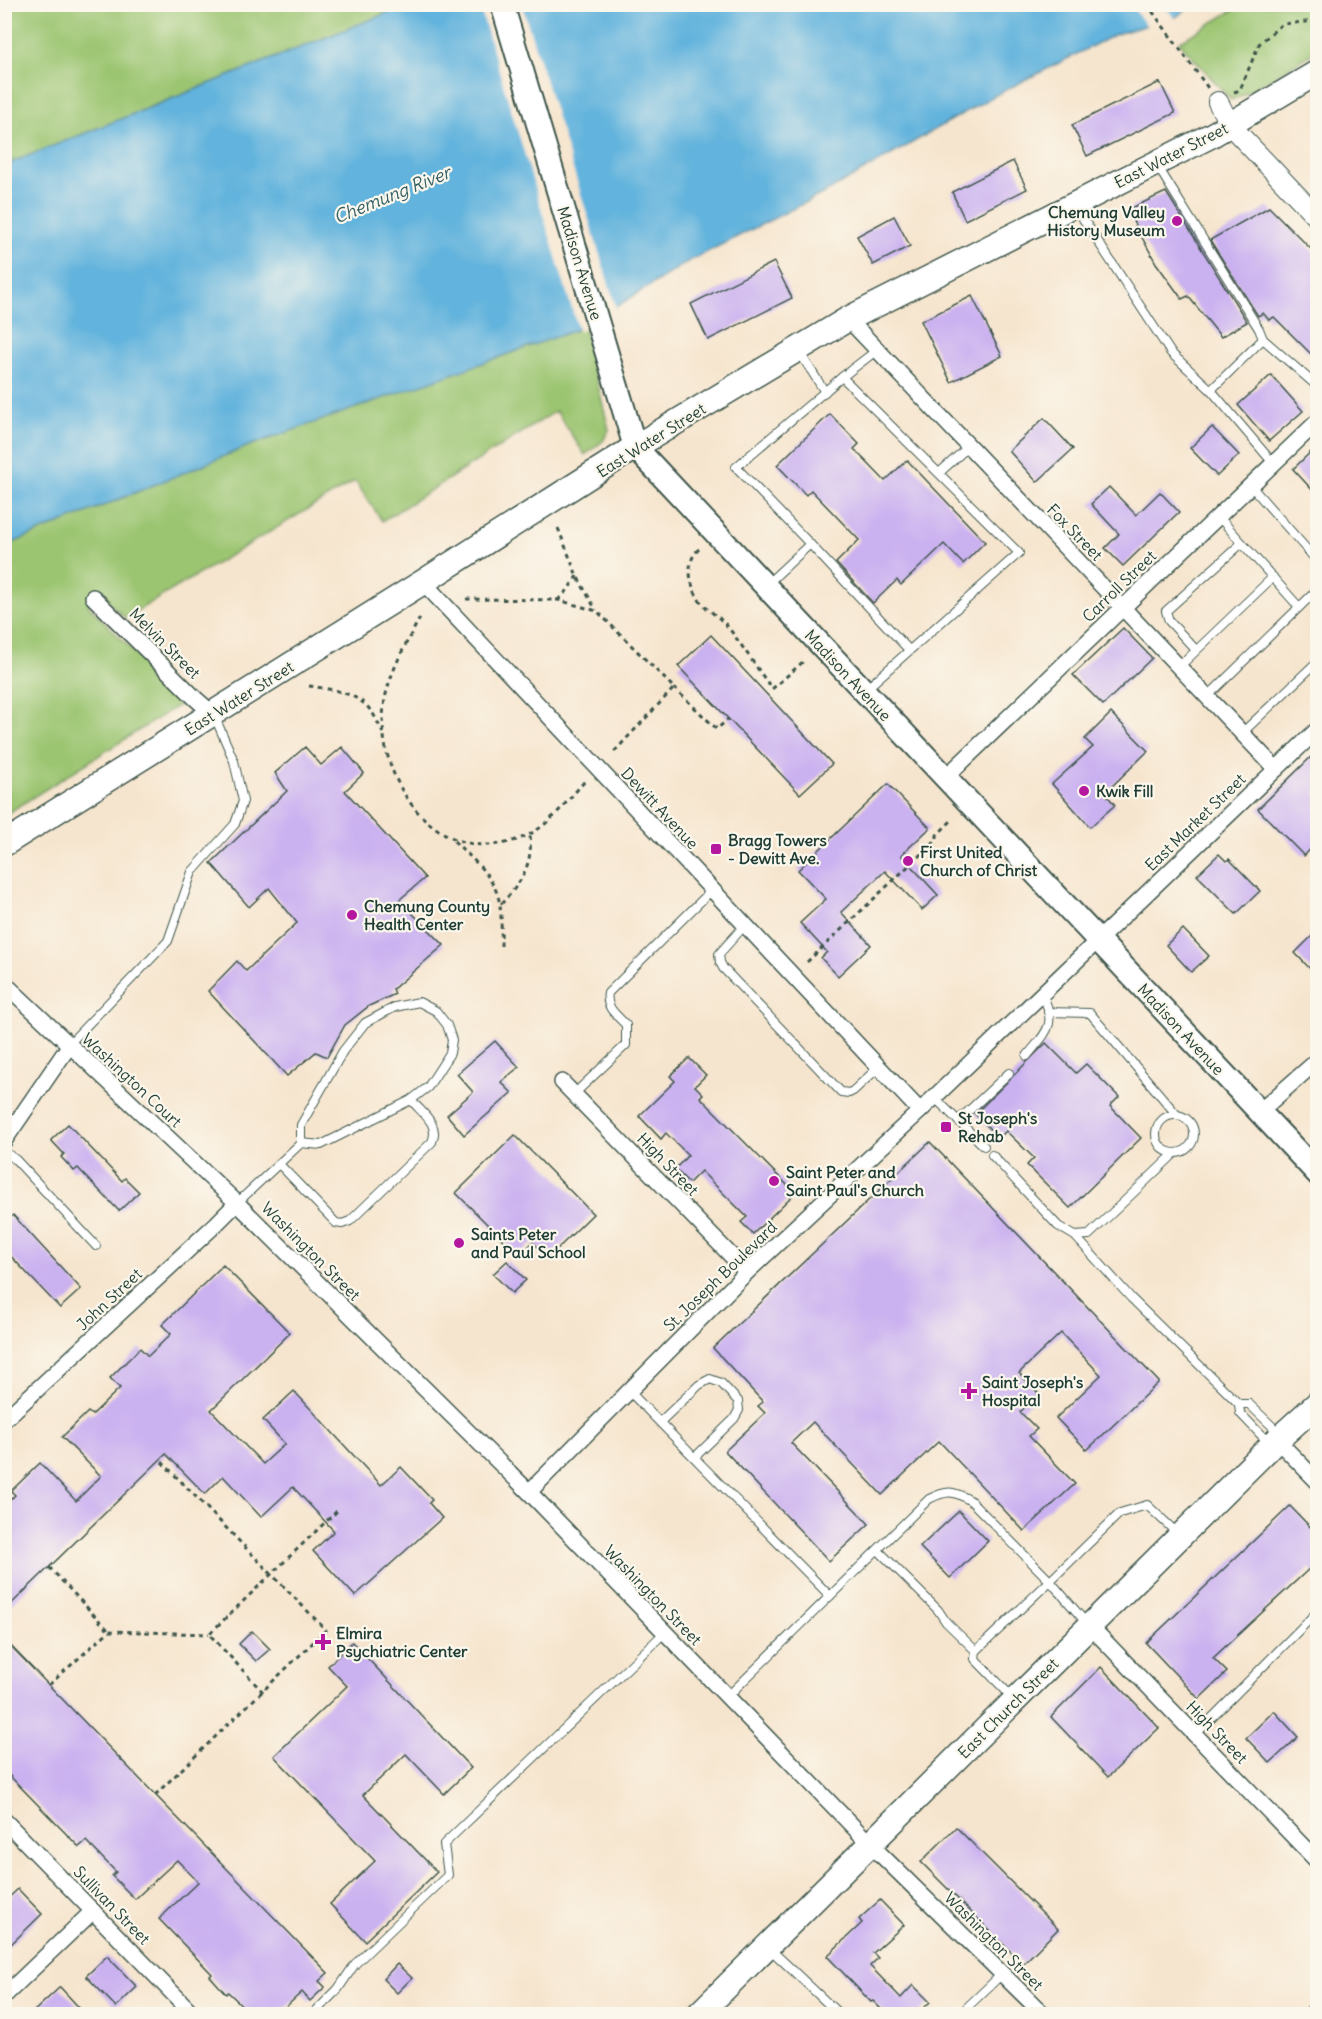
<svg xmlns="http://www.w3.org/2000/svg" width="1322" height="2019" font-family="Delius,sans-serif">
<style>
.green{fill:#9bc571;stroke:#5d8152;stroke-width:1.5}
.water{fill:#62b3dd;stroke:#407888;stroke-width:1.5}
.pier{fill:#f6e5ce}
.building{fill:#cab1f0}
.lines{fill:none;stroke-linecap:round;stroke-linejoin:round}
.service-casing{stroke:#3f564b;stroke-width:10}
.minor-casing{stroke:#3f564b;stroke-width:18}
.tertiary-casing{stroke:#3f564b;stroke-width:22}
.secondary-casing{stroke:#3f564b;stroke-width:26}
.primary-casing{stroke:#3f564b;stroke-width:27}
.path{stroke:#3f564b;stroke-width:3;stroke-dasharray:4.5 4.5;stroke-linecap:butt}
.service{stroke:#fff;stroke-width:8}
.minor{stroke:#fff;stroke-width:15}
.tertiary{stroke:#fff;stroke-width:20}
.secondary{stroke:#fff;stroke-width:22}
.primary{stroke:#fff;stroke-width:24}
.poi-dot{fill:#b5179e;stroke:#fbf7ec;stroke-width:2}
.labels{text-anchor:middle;stroke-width:4.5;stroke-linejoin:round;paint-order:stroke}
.street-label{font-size:16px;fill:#1f3d34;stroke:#fbf7ec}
.poi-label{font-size:16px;font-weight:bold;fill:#1f3d34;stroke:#fbf7ec;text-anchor:start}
.water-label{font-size:18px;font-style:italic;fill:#336067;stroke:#fbf7ec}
</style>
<rect width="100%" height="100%" fill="#fbf7ec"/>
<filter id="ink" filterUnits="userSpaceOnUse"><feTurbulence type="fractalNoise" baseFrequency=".0167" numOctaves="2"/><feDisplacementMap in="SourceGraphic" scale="12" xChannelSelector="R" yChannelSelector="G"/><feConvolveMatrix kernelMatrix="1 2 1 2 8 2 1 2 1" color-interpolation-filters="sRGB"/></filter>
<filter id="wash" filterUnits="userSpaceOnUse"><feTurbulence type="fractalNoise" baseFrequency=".008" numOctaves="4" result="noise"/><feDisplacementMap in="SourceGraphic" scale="24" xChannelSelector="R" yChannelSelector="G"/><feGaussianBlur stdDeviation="1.35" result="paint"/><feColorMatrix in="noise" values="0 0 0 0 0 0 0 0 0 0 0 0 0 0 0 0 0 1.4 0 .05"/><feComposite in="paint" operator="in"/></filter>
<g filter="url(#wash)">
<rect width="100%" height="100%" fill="#f6e5ce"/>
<g class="green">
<path d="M5 4H407V5L5 165Z"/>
<path d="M1242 5H1317V51L1243 95 1231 100 1179 42Z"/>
<path d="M584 327 609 430 603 441 585 455 556 411 382 521 355 481 125 618 99 593 88 605 175 693 182 703 5 815V546L251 445Z"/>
</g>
<path class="water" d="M407 5H1192L1176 17 1116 34 990 98 830 190 689 261 584 327 251 445 5 546V165Z"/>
<g class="pier">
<path d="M479 5H522L617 310 579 332Z"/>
<path d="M1131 5H1164L1176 20 1148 28Z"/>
</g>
<g id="blocks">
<g class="building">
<path d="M1160 82 1175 113 1087 156 1072 125Z"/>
<path d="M1013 161 1027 189 965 220 952 192Z"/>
<path d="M1166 192 1247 322 1221 337 1188 296 1182 299 1156 263 1127 210Z"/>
<path d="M1269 207 1317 255V360L1274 317 1269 320 1263 313 1258 316 1210 240Z"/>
<path d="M894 216 910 246 873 265 857 236Z"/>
<path d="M774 262 792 298 708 340 691 304Z"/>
<path d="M972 296 1002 356 951 382 921 321Z"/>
<path d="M1271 375 1303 411 1269 441 1238 405Z"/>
<path d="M830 414 859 444 854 449 885 481 907 460 985 542 963 564 944 544 901 585 897 580 873 603 836 563 859 540 811 490 806 495 777 465Z"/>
<path d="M1044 418 1073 449 1037 482 1009 451Z"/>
<path d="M1212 427 1239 455 1217 476 1190 448Z"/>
<path d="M1317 446V495L1293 469Z"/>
<path d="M1109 487 1136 515 1160 492 1179 512 1123 566 1105 548 1119 534 1091 504Z"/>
<path d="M1123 628 1152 658 1103 705 1073 675Z"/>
<path d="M711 635 832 764 800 794 678 666Z"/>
<path d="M1111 713 1148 751 1105 793 1115 805 1090 827 1052 784 1093 747 1085 739Z"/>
<path d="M305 747 321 765 342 747 364 773 345 791 425 878 399 900 444 945 393 989 395 994 369 1006 345 1025 327 1057 316 1052 287 1076 208 991 237 961 246 971 297 923 269 888 249 907 211 863 287 791 275 773Z"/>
<path d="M1317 751V842L1304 856 1258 809Z"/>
<path d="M888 784 930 828 901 855 938 895 922 910 885 871 841 912 871 945 838 976 821 958 827 952 800 923 826 899 798 870Z"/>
<path d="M1219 854 1226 861 1229 859 1260 891 1236 914 1197 875Z"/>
<path d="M1183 929 1209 956 1191 972 1166 945Z"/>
<path d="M1317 931V976L1295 953Z"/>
<path d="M495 1041 519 1067 501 1082 512 1093 464 1135 447 1115 473 1092 457 1074Z"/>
<path d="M1046 1043 1076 1073 1086 1064 1119 1097 1110 1106 1141 1138 1070 1208 1027 1165 1034 1158 1006 1131 999 1138 975 1114Z"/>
<path d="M689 1058 706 1075 695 1086 703 1094 700 1097 795 1193 753 1234 741 1222 747 1217 701 1171 689 1183 675 1169 688 1155 666 1133 661 1139 639 1116 675 1081 670 1076Z"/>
<path d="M68 1124 122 1181 125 1178 139 1192 119 1211 78 1168 74 1171 61 1157 64 1154 51 1140Z"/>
<path d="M515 1135 593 1214 548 1258 533 1242 519 1256 456 1193Z"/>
<path d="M930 1142 1159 1382 1087 1450 1056 1418 1101 1375 1061 1333 1019 1373 1039 1394 1020 1412 1037 1429 1029 1436 1075 1484 1024 1531 939 1441 882 1495 813 1422 791 1443 869 1524 829 1561 725 1451 765 1413 758 1406 763 1402 713 1348Z"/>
<path d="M13 1215 81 1289 60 1308 4 1249V1223Z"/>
<path d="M507 1261 526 1280 512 1293 493 1274Z"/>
<path d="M223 1265 290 1333 211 1410 263 1464 285 1444 263 1420 294 1391 381 1485 401 1467 432 1500 429 1503 442 1518 355 1596 313 1551 334 1531 293 1487 261 1517 223 1476 205 1494 166 1454 4 1611V1506L15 1495 11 1491 40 1463 76 1501 101 1476 62 1437 88 1412 92 1415 120 1388 110 1378 140 1348 148 1356 171 1334 162 1325Z"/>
<path d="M1290 1506 1317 1534V1576L1310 1568 1213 1658 1227 1672 1199 1699 1146 1643Z"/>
<path d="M959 1511 988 1541 950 1578 920 1547Z"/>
<path d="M252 1631 270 1649 256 1661 239 1644Z"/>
<path d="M4 1639 328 1973 319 1981 325 1987 310 2001 302 1992 278 2014H251L228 1992 226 1994 210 1976 212 1974 159 1919 198 1882 177 1860 135 1899 112 1876 116 1872 86 1841 79 1847 4 1770Z"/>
<path d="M352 1642 471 1768 444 1794 406 1754 363 1795 437 1872 365 1941 330 1904 375 1861 274 1756 347 1686 328 1666Z"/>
<path d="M1101 1667 1159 1728 1108 1777 1051 1717Z"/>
<path d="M1274 1711 1298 1737 1270 1763 1246 1738Z"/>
<path d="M956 1827 1058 1929 1023 1964 921 1862Z"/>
<path d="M18 1889 42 1914 4 1951V1902Z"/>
<path d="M880 1900 904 1925 873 1953 878 1958 870 1966 901 1998 913 1985 930 2002 917 2014H886L873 2001 871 2002 827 1956 862 1923 859 1919Z"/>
<path d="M107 1956 137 1987 116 2007 86 1976Z"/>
<path d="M397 1964 412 1978 397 1993 383 1979Z"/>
<path d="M60 1987 85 2014H31Z"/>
</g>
</g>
</g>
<g filter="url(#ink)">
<use href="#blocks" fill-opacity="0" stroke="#3f564b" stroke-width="1.5"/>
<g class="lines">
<defs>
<g id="service">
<path d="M1158 167 1259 329 1263 339 1318 387"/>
<path d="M1076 208 1171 353 1211 390 1263 339"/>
<path d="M800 353 825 392"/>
<path d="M842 377 877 350"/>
<path d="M1211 390 1273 463"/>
<path d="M939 473 969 446"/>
<path d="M1250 485 1318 562"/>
<path d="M1218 516 1299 607"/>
<path d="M810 544 909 650"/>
<path d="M766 585 810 544 736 467 842 377 1019 553 865 690"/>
<path d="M1196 650 1169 621 1166 611 1242 543"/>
<path d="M1179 667 1273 577"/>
<path d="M1207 697 1318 589"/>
<path d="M1242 733 1318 661"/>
<path d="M745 925 719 954 720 962 723 968 841 1092 849 1093 853 1091 879 1067"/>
<path d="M1048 1012 1090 1013 1177 1115"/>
<path d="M68 1045 168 941 192 872 235 824 243 801 234 761 214 715"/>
<path d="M1027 1056C1046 1032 1058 1026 1042 994"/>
<path d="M574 1094 626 1045V1025C617 1015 605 1008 608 993L712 890"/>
<path d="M934 1097 984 1146"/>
<circle cx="1175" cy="1134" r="19"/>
<path d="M958 1121 1009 1073"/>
<path d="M4 1151 16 1160 96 1246"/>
<path d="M992 1155 1058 1226 1075 1236 1089 1235 1175 1153"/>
<path d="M279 1164 336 1223 342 1224 350 1221 432 1142C440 1124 423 1114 411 1100"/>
<path d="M237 1203 301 1143 321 1145 411 1100 428 1087 450 1053 452 1040 447 1025 436 1011 419 1002 395 1007 365 1023 343 1051 301 1125V1143"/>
<path d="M1075 1236 1131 1298 1239 1404"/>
<path d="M629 1391 830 1596"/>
<path d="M1239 1404H1249L1273 1427 1277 1440 1263 1437 1240 1413Z"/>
<path d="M660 1422 699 1385 710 1379 721 1383 738 1401 739 1410 734 1419 695 1457"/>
<path d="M878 1550 938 1610 946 1622 976 1651"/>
<path d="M1088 1625 1050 1581 1120 1513 1147 1505 1179 1535"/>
<path d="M727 1697 929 1499C947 1490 953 1490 971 1501L1050 1581 976 1651 975 1659 1012 1697"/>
<path d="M1195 1735 1318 1611"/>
<path d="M770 1949 839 2014"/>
<path d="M313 2014 338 1989 355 1964 448 1875 444 1844 664 1633"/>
<path d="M960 2014 1002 1974"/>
</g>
<g id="minor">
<path d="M848 319 1276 769"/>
<path d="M423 582 920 1111"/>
<path d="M93 597 196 699 213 714"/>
<path d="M945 778 1318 421"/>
<path d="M4 983 237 1203 529 1492 870 1844 1043 2014"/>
<path d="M562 1082 747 1272"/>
<path d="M1259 1112 1318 1060"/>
<path d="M4 1141 69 1046"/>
<path d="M4 1420 214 1226 237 1203"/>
<path d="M1277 1440 1318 1482"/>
<path d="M529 1492 747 1272 920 1111 1318 729"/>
<path d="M1090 1626 1318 1862"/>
<path d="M4 1820 193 2014"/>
<path d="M4 1996 93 1911"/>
<path d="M1312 2014 1318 2009"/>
</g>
<path id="tertiary" d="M1218 102 1230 125 1318 218"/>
<path id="secondary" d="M502 4 635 447 1318 1174"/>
<g id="primary">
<path d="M4 844 423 582 635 447 848 319 1212 135 1318 72"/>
<path d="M699 2014 1277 1440 1318 1403"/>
</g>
</defs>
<use href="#service" class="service-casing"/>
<use href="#minor" class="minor-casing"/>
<use href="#tertiary" class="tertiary-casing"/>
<use href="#secondary" class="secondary-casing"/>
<use href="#primary" class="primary-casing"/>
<g class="path">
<path d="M1147 4 1208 88"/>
<path d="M1234 92 1240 90 1259 44 1282 24 1318 21"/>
<path d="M558 528 577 576 596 610"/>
<path d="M699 549C684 562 690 586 700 601 708 611 720 617 728 627 743 647 757 668 772 689L804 661"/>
<path d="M466 599 558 600 597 611 674 688 612 754"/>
<path d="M558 600 567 591 577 576"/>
<path d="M420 618C406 643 387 677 384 706 374 786 446 877 530 834 552 823 569 798 586 780"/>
<path d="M309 686C330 689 357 692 371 711 376 717 379 726 383 733"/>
<path d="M674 688 717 729 728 719"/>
<path d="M454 841C472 859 497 878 500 906 502 920 501 935 501 950"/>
<path d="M501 904C521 883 533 865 530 835"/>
<path d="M807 962 937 839V835L953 819"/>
<path d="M49 1567 109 1631"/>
<path d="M49 1685 109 1631 209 1634"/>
<path d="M263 1692 209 1634 337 1511"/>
<path d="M155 1795 326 1630 160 1460"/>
</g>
<use href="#service" class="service"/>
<use href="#minor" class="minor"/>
<use href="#tertiary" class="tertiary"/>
<use href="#secondary" class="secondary"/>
<use href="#primary" class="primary"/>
</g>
</g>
<g class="poi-dot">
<circle cx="1177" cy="221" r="6"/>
<circle cx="1084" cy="791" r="6"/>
<rect x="710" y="843" width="12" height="12" rx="3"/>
<circle cx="908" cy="861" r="6"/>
<circle cx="352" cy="915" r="6"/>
<rect x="940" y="1121" width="12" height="12" rx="3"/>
<circle cx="774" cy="1181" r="6"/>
<circle cx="459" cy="1243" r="6"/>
<path d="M966 1382h6v6h6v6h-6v6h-6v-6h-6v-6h6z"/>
<path d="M320 1633h6v6h6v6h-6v6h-6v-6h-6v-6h6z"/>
</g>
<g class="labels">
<g class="street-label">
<text transform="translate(1171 155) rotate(-27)" y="6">East Water Street</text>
<text transform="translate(580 263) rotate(73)" y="6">Madison Avenue</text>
<text transform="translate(651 440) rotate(-32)" y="6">East Water Street</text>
<text transform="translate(1075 532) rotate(46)" y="6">Fox Street</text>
<text transform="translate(1119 586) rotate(-44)" y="6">Carroll Street</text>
<text transform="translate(165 643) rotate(45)" y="6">Melvin Street</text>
<text transform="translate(848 675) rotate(47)" y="6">Madison Avenue</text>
<text transform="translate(239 698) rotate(-32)" y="6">East Water Street</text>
<text transform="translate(660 808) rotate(47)" y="6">Dewitt Avenue</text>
<text transform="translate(1195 822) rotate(-44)" y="6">East Market Street</text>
<text transform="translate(1181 1029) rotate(47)" y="6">Madison Avenue</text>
<text transform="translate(132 1080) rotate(43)" y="6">Washington Court</text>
<text transform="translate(668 1164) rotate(46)" y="6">High Street</text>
<text transform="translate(311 1251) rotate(45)" y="6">Washington Street</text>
<text transform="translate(720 1276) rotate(-44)" y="6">St. Joseph Boulevard</text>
<text transform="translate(109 1299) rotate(-43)" y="6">John Street</text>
<text transform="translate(653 1595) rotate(46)" y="6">Washington Street</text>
<text transform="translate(1008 1708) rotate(-45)" y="6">East Church Street</text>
<text transform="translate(1217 1732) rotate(46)" y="6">High Street</text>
<text transform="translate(112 1905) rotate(46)" y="6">Sullivan Street</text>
<text transform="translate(994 1941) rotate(45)" y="6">Washington Street</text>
</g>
<g class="poi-label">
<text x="1165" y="218" text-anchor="end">Chemung Valley<tspan x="1165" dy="18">History Museum</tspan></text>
<text x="1096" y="797">Kwik Fill</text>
<text x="728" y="846">Bragg Towers<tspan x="728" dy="18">- Dewitt Ave.</tspan></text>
<text x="920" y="858">First United<tspan x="920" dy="18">Church of Christ</tspan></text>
<text x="364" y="912">Chemung County<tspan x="364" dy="18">Health Center</tspan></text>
<text x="958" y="1124">St Joseph's<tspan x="958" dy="18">Rehab</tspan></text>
<text x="786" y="1178">Saint Peter and<tspan x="786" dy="18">Saint Paul's Church</tspan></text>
<text x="471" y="1240">Saints Peter<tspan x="471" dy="18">and Paul School</tspan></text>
<text x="982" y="1388">Saint Joseph's<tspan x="982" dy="18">Hospital</tspan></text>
<text x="336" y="1639">Elmira<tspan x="336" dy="18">Psychiatric Center</tspan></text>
</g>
<g class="water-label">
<text transform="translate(392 195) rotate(-22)" y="6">Chemung River</text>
</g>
</g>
<rect width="1322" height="2019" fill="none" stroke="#fbf7ec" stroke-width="24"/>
</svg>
